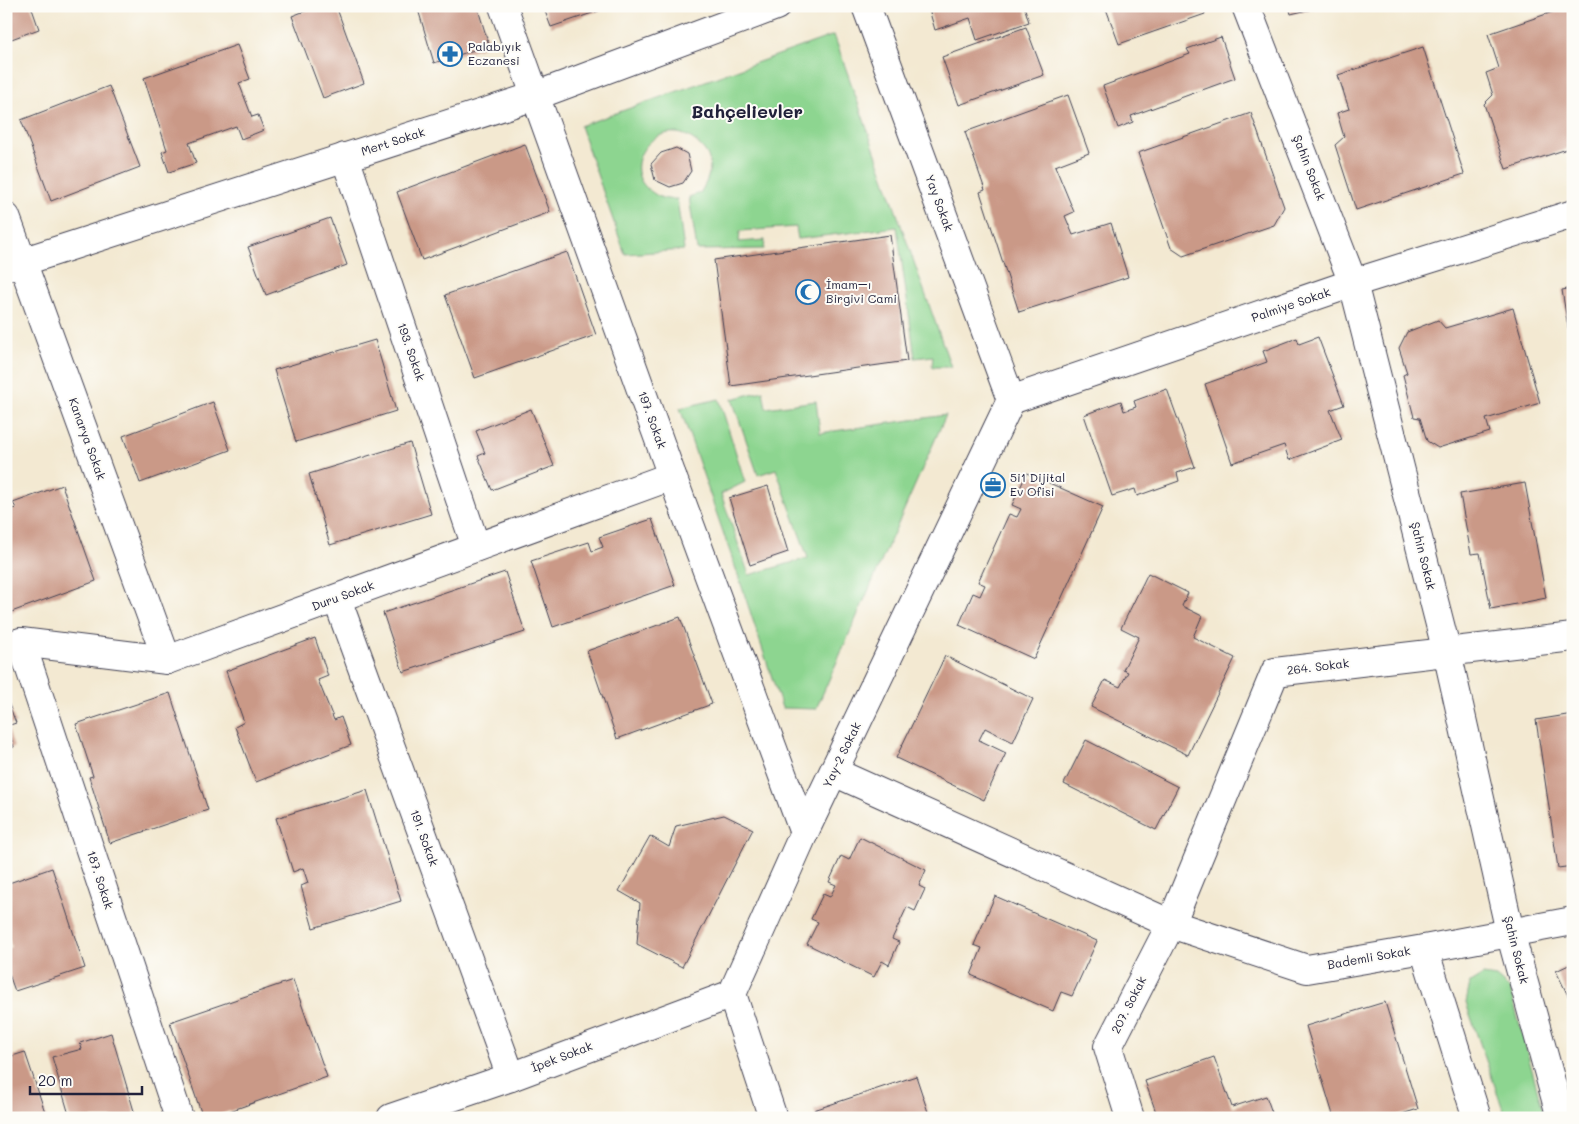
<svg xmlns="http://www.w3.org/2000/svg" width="1579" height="1124" font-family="Mali,sans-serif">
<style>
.green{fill:#8dd590;stroke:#587c66}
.building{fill:#ca9987}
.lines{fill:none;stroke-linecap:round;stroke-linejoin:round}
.street-casing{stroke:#414052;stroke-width:30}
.street{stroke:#fff;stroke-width:28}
.labels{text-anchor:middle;stroke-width:4;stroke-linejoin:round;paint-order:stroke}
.poi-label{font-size:12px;fill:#22223b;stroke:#fdfcf7;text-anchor:start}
.street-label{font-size:12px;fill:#22223b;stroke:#fdfcf7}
.district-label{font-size:18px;font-weight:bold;fill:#22223b;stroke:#fdfcf7}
</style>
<rect width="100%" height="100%" fill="#fdfcf7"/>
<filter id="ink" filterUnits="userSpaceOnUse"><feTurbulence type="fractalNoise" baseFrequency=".02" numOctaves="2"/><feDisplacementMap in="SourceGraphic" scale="10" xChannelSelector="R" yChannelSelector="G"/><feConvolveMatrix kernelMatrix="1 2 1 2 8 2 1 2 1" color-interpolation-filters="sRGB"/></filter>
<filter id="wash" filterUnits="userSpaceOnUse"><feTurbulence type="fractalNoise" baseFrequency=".0096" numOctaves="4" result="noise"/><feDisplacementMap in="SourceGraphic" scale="20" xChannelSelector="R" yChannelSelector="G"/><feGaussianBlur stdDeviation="1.12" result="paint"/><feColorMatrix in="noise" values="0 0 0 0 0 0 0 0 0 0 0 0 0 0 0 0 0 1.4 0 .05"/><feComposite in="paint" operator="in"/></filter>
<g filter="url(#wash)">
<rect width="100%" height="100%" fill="#f3e9d2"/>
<g class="green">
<path d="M834 35 951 367H932L933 356 915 358 897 227 798 239 796 227 740 231 739 242 765 240 764 249 697 250 689 197 700 193C708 181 715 164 705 151 668 103 614 162 649 190 660 198 664 200 677 199L684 250 625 254 580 126Z"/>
<path d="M763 391 766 408 816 401 820 433 946 415 816 709 782 708 739 578 680 408 719 399 745 482 721 494 749 575 808 558 776 469 758 475 732 399Z"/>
<path d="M1483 975 1496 977 1510 989 1545 1118H1506L1466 1003 1470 983Z"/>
</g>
<g id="blocks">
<g class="building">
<path d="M6 6H31L39 29 6 41Z"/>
<path d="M318 6H336L364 83 323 98 292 16Z"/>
<path d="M417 6H477L489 45 434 63Z"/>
<path d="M543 6H610V7L551 27Z"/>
<path d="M928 6H1024L1029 22 977 40 970 18 935 30Z"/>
<path d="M1105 6H1203L1205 14 1119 44Z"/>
<path d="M1289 6H1320V7L1291 14Z"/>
<path d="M1570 6 1573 7V147L1506 169 1484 104 1493 95 1486 73 1499 68 1488 34Z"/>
<path d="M1026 27 1044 75 959 105 942 57Z"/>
<path d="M1221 37 1235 78 1131 116 1133 122 1118 128 1103 86 1190 54 1187 49Z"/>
<path d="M237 45 250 79 239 83 252 117 258 115 264 130 241 139 236 126 189 143 196 163 169 172 162 152 167 150 144 78Z"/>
<path d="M1423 47 1464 174 1356 210 1335 145 1344 137 1337 113 1349 109 1338 75Z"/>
<path d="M109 86 140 167 51 201 21 120Z"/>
<path d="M1068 95 1089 153 1055 166 1074 212 1065 216 1073 235 1111 223 1128 277 1019 312 980 192 985 190 965 132Z"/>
<path d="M1251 113 1284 207 1274 225 1183 256 1171 248 1138 153Z"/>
<path d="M525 144 550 212 422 260 397 192Z"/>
<path d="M676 148 687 154 691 171 683 183 670 187 655 180 651 164 661 153Z"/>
<path d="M330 218 347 265 266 295 248 247Z"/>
<path d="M890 235 907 361 731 386 714 260Z"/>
<path d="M567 252 596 335 475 378 445 295Z"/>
<path d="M1573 288V352H1572L1562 290Z"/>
<path d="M1513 308 1540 403 1486 419 1490 432 1438 448 1427 441 1420 418 1414 417 1403 375 1407 373 1399 348 1407 332 1438 320 1445 328Z"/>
<path d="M1318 337 1344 405 1330 410 1342 440 1289 460 1284 445 1232 463 1205 384 1267 362 1263 351 1297 338 1299 344Z"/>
<path d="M375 340 396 411 296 442 274 370Z"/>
<path d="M1167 389 1195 467 1177 473 1179 481 1137 496 1135 489 1112 496 1084 415 1121 401 1124 411 1136 407 1134 401Z"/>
<path d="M213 402 230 450 140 483 123 436Z"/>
<path d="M531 409 554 466 492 490 478 456 485 453 476 431Z"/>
<path d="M410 443 431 514 330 545 309 474Z"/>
<path d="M1027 473 1103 507 1034 659 959 625 973 593 980 596 985 585 978 582 1009 514 1017 517 1021 509 1012 505Z"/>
<path d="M1525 483 1546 598 1491 609 1480 553 1471 554 1460 494Z"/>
<path d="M62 485 96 581 6 614V511L16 508 13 503Z"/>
<path d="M768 486 788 552 750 565 729 498Z"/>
<path d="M652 519 675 585 553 627 531 561 589 542 592 551 603 547 599 537Z"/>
<path d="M505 572 525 632 403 672 383 613Z"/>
<path d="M1148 573 1188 593 1182 606 1202 616 1193 637 1235 658 1188 755 1091 707 1105 680 1120 687 1128 672 1123 670 1139 637 1121 628Z"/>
<path d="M680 617 712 704 617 739 587 651Z"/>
<path d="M315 638 328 676 318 680 334 720 341 717 351 745 256 782 235 727 244 722 226 671Z"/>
<path d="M945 656 1033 699 1013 742 985 728 979 740 1006 753 984 800 896 758Z"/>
<path d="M170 693 208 810 110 843 89 777 93 776 76 724Z"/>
<path d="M6 697 16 723 7 726 14 747 6 750Z"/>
<path d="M1573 714V866L1558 868 1536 720Z"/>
<path d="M1086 740 1178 787 1156 830 1064 784Z"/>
<path d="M367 790 401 901 313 928 301 886 308 883 303 868 293 872 276 818Z"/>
<path d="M724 815 753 829 682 967 637 944 640 903 619 891 650 836 669 847 676 826Z"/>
<path d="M860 837 926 870 919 886 925 889 915 911 907 907 892 939 899 942 889 965 882 961 874 977 807 944 818 922 811 919 823 894 830 897 836 885 829 882 841 856 849 860Z"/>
<path d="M52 868 85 968 15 991 6 966V949L11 947 9 939 6 940V884Z"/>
<path d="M995 896 1097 941 1072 996 1061 992 1053 1011 971 975 982 948 974 945Z"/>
<path d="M1573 963V1006L1556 971Z"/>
<path d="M293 980 327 1077 210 1118H203L170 1022Z"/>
<path d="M1385 1002 1418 1109 1389 1118H1334L1306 1026Z"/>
<path d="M111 1033 136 1118H70L52 1057 82 1049 80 1043Z"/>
<path d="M25 1052 47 1118H6V1058Z"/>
<path d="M1214 1057 1232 1107 1266 1096 1274 1118H1158L1145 1081Z"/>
<path d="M916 1076 930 1118H816L814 1110Z"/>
</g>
</g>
</g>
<g filter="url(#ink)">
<use href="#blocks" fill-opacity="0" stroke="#414052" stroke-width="1"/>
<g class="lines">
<defs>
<g id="street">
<path d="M503 6 672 476 804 833"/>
<path d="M866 6 1011 400"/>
<path d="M1246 6 1353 283 1447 652 1510 932 1561 1118"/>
<path d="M345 157 476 547"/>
<path d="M6 217 167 660"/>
<path d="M6 267 535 96 776 6"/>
<path d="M1011 400 1353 283 1573 214"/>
<path d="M337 599 511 1077"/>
<path d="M21 642 179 1118"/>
<path d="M6 647 21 642 167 660 672 476"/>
<path d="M834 772 1171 924 1307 969 1424 949 1573 921"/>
<path d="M1424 949 1477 1118"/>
<path d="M391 1118 511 1077 732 994"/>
<path d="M773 1118 732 994 804 833 1011 400"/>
<path d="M1130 1118 1108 1047 1171 924 1275 672 1573 637"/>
</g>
</defs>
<use href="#street" class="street-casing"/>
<use href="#street" class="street"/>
</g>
</g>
<defs>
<symbol id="pharmacy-ring" viewBox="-11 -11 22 22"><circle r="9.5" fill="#fdfcf7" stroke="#1f6fb2" stroke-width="1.5"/><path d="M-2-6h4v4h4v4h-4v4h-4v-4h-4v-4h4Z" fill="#1f6fb2"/></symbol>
<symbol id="mosque-ring" viewBox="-11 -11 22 22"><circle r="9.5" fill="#fdfcf7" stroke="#1f6fb2" stroke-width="1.5"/><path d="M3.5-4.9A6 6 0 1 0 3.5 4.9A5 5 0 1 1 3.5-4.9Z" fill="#1f6fb2"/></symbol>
<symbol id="office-ring" viewBox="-11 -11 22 22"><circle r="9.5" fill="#fdfcf7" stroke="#1f6fb2" stroke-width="1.5"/><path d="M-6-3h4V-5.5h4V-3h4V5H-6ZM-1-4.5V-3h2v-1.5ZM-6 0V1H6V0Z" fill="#1f6fb2"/></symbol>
</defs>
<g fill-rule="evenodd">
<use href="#pharmacy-ring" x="436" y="40" width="28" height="28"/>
<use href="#mosque-ring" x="794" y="278" width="28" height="28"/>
<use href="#office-ring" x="979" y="471" width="28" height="28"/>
</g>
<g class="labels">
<g class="poi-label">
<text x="468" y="51">Palabıyık<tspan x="468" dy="14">Eczanesi</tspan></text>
<text x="826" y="289">İmam–ı<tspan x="826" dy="14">Birgivi Cami</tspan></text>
<text x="1010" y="482">5i1 Dijital<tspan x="1010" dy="14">Ev Ofisi</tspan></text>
</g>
<g class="street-label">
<text transform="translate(393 142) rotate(-18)" y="4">Mert Sokak</text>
<text transform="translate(1309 168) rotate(69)" y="4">Şahin Sokak</text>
<text transform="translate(939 203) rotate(70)" y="4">Yay Sokak</text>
<text transform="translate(1291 305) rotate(-19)" y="4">Palmiye Sokak</text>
<text transform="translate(411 352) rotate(71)" y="4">193. Sokak</text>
<text transform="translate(652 420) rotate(70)" y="4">197. Sokak</text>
<text transform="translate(87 439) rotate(70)" y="4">Kanarya Sokak</text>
<text transform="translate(1423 556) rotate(76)" y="4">Şahin Sokak</text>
<text transform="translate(343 596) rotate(-20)" y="4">Duru Sokak</text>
<text transform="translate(1318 667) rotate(-7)" y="4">264. Sokak</text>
<text transform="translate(842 755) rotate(-64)" y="4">Yay-2 Sokak</text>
<text transform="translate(424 838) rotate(70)" y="4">191. Sokak</text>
<text transform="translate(100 880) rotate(72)" y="4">187. Sokak</text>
<text transform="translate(1516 950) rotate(76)" y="4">Şahin Sokak</text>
<text transform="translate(1369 958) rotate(-10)" y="4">Bademli Sokak</text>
<text transform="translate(1129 1005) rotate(-63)" y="4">207. Sokak</text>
<text transform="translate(562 1057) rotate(-21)" y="4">İpek Sokak</text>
</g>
<g class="district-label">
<text x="747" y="118">Bahçelievler</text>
</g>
</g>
<rect width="1579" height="1124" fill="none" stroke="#fdfcf7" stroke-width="25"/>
<path d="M30 1086v8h112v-8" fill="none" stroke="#22223b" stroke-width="2.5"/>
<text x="38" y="1086" font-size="15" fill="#22223b" stroke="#fdfcf7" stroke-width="4" paint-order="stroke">20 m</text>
</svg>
